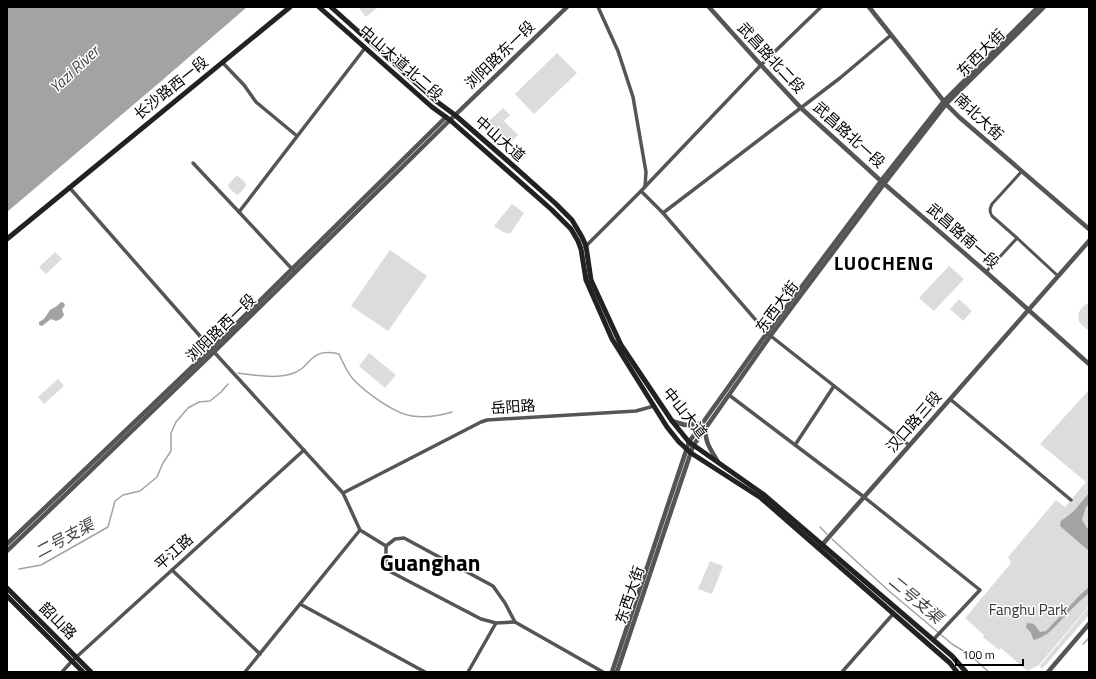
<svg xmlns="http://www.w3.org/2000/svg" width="1096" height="679" font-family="'Titillium Web','Noto Sans SC',sans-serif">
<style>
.green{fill:#dcdcdc}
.water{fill:#a3a3a3}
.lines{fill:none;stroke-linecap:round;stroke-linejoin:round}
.stream{stroke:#a3a3a3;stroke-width:1.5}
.pedestrian{stroke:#555;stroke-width:3}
.minor{stroke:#555;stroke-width:3.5}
.tertiary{stroke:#555;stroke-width:4.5}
.secondary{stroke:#222;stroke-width:5}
.labels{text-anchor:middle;stroke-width:3;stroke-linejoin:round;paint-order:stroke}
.street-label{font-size:15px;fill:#000;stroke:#fff}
.park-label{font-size:15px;fill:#333;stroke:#fff}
.water-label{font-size:16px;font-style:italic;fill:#444;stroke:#fff}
.district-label{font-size:19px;font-weight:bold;letter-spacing:1px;fill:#000;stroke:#fff}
.town-label{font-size:23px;font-weight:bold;fill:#000;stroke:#fff}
</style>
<rect width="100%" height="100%" fill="#fff"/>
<g class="green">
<path d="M358 7H376L377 8 366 17Z"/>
<path d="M557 53 577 73 534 114 515 94Z"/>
<path d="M503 108 510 115 504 121 518 135 511 142 489 121Z"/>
<path d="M236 176H238L245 182 246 186 239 194 237 195 229 188 228 185Z"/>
<path d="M512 204 524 213 510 234 503 232 494 226Z"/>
<path d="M390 250 427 276 388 331 351 306Z"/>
<path d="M55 252 62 259 46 274 39 267Z"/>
<path d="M949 266 964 279 934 311 919 298Z"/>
<path d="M959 299 972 311 963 321 950 309Z"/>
<path d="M1089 303V331C1086 328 1081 325 1079 321 1076 313 1082 305 1089 303Z"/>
<path d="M369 353 396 375 385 388 359 366Z"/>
<path d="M58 379 64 386 44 404 38 397Z"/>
<path d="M1088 391 1089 392V606L1039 665 1027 671 1001 648 999 650 983 637 984 635 965 618 1011 563 1008 557 1056 500 1065 507 1086 482 1040 444Z"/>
<path d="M710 561 723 566 712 594 698 589Z"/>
<path d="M1089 607V615L1042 669 1040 666Z"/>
</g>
<g class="water">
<path d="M7 7H247L159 83 7 212Z"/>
<path d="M61 302 64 303 65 306 62 309 64 315 61 319 56 321 51 319 42 326 39 325V322L44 319 50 310 57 306Z"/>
<path d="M1089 493V504L1086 507 1082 520 1087 528 1089 529V551L1060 526 1061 521 1074 511Z"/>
<path d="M1089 587V593C1081 600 1073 607 1066 615 1056 625 1049 636 1034 640L1033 639 1031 633 1026 627 1027 623 1034 624 1040 632 1046 631 1081 594Z"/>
</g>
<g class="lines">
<g class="stream">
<path d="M238 373C254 375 274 379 291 374 313 368 307 347 339 354 343 363 347 372 353 379 365 392 395 414 412 416 426 418 439 416 452 412"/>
<path d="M820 527 827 534"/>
<path d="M832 539 889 591 952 644 970 655 989 672"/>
<path d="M19 569 41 565 108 527 115 501 123 495 140 491 157 477 163 463 171 451V433L176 422 188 408 199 402 210 401 221 392 228 384"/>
<path d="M1083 644 1089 638"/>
</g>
<g class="pedestrian">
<path d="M1017 238 1058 276"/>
<path d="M986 272 1017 238 992 216C989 211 990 208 992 204L1022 171"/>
</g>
<g class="minor">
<path d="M598 7 618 51 633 97 646 172 645 187"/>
<path d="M222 62 244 85 256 102 297 136"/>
<path d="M193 163 239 212"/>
<path d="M69 187 214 352 343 493 360 530 386 546 395 539 404 538 493 586 505 603 515 622 603 672"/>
<path d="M641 191 663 213 767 333 909 445"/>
<path d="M663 213 840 78 891 35"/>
<path d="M585 247 641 191 761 65 821 7"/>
<path d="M293 270 239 212 365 48"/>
<path d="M729 395 864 497 980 590 933 640"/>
<path d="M950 399 1071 500"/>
<path d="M795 445 834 386"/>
<path d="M343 493 481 422 487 420 636 411 654 406"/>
<path d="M386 546V560L391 572 481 619 496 623 515 622"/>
<path d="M172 570 260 654"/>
<path d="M300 604 425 672"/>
<path d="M62 672 72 661 304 450"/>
<path d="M245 672 360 530"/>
<path d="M468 672 496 623"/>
<path d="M842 672 893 614"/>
</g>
<g class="tertiary">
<path d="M709 7 761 65 801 108 881 181 986 272 1089 364"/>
<path d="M869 7 946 104 959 117 1089 229"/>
<path d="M672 421 685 425 703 423"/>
<path d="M706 429C704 442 712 451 718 462"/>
<path d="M7 544 211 349 446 117"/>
<path d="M821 546 1089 241"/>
<path d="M7 551 214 352 450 120 567 7"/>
<path d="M612 672 689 442 767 333 881 181 944 101 1038 7"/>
<path d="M617 672 693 446 771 335 884 184 946 104 1044 7"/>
<path d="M1048 672 1089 624"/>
</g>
<g class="secondary">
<path d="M319 7 432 107 450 120 552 210 571 229 578 241 581 249 586 280 612 339 667 427 679 442 691 453 761 498 950 663 957 672"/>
<path d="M331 7 436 101 455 115 509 162 555 203 572 220 582 237 586 246 591 280 621 345 672 421 689 442 763 494 952 656 966 672"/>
<path d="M7 239 290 7"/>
<path d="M7 588 91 672"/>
<path d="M7 596 83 672"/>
</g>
</g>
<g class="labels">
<g class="street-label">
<text transform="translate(981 53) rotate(-45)" y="5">东西大街</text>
<text transform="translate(500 55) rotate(-44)" y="5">浏阳路东一段</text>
<text transform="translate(771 58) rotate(47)" y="5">武昌路北二段</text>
<text transform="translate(401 63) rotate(41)" y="5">中山大道北二段</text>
<text transform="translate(171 88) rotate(-39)" y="5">长沙路西一段</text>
<text transform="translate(979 117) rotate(43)" y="5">南北大街</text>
<text transform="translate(849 135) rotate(42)" y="5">武昌路北一段</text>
<text transform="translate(500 139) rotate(41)" y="5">中山大道</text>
<text transform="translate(963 236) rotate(41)" y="5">武昌路南一段</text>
<text transform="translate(777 307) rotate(-53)" y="5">东西大街</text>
<text transform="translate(221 328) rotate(-44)" y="5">浏阳路西一段</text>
<text transform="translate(513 407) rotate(-4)" y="5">岳阳路</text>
<text transform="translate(685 413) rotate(51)" y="5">中山大道</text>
<text transform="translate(914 422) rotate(-49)" y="5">汉口路三段</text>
<text transform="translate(174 552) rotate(-42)" y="5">平江路</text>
<text transform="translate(630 595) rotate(-71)" y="5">东西大街</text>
<text transform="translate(58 621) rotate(45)" y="5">韶山路</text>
</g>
<g class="park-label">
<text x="1028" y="615">Fanghu Park</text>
</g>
<g class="water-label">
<text transform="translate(74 69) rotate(-43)" y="6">Yazi River</text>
<text transform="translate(64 538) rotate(-28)" y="6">二号支渠</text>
<text transform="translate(916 599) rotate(40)" y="6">二号支渠</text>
</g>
<g class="district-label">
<text x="884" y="270">LUOCHENG</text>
</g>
<g class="town-label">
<text x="430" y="571">Guanghan</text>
</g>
</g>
<rect width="1096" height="679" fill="none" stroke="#000000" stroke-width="16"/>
<path d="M956 659v6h67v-6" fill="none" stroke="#000000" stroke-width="2"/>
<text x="962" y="659" font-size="12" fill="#000000" stroke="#ffffff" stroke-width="3" paint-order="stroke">100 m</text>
</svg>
